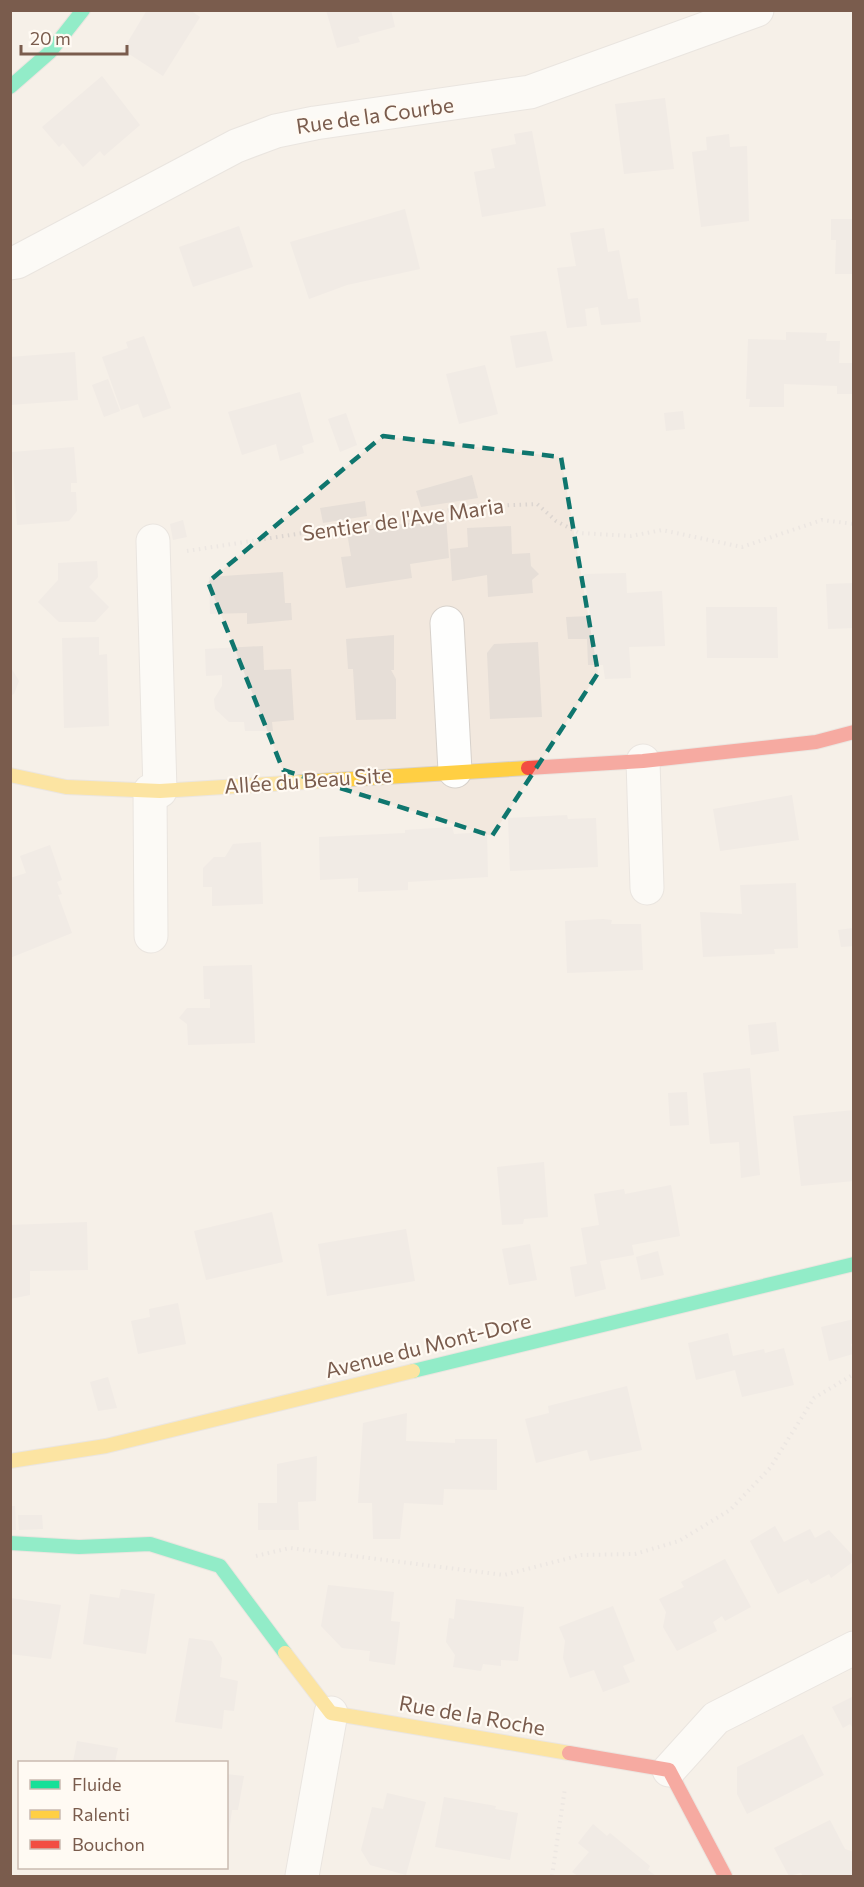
<svg xmlns="http://www.w3.org/2000/svg" width="864" height="1887" font-family="Commissioner,sans-serif">
<style>
.residential{fill:#f2e8de;fill-rule:evenodd}
.building{fill:#e6ded7}
.lines{fill:none;stroke-linecap:round;stroke-linejoin:round}
.street-casing{stroke:#d7d1cb;stroke-width:35}
.fast-casing{stroke:#d9d2cb;stroke-width:16}
.slow-casing{stroke:#d9d2cb;stroke-width:16}
.jam-casing{stroke:#d9d2cb;stroke-width:16}
.path{stroke:#dcd5d0;stroke-width:4;stroke-dasharray:1.5 4.5;stroke-linecap:butt}
.street{stroke:#fefefd;stroke-width:33}
.fast{stroke:#16e098;stroke-width:14}
.slow{stroke:#ffcf43;stroke-width:14}
.jam{stroke:#f24e42;stroke-width:14}
.marked{fill:none;stroke:#0f766e;stroke-width:4.5;stroke-dasharray:12 8;stroke-linejoin:round}
.labels{text-anchor:middle;stroke-width:4.5;stroke-linejoin:round;paint-order:stroke}
.street-label{font-size:21px;fill:#7a5c4d;stroke:#fffaf3}
</style>
<rect width="100%" height="100%" fill="#f9f5f0"/>
<path class="residential" d="M11 11H853V1876H11ZM20 1762H226V1868H20Z"/>
<g class="building">
<path d="M147 10H190L200 17 163 76 123 50Z"/>
<path d="M326 10H391L395 27 358 37 360 42 337 48Z"/>
<path d="M102 76 140 125 104 156 100 151 83 167 63 143 59 147 42 127Z"/>
<path d="M665 98 674 169 624 174 615 104Z"/>
<path d="M532 131 546 206 482 217 474 172 495 168 491 149 516 144 514 134Z"/>
<path d="M729 134 730 147 747 146 749 221 701 227 692 152 707 150 706 137Z"/>
<path d="M405 209 420 269 347 285 309 299 290 242Z"/>
<path d="M831 219H854V274H835L836 240H831Z"/>
<path d="M239 226 253 267 193 287 179 247Z"/>
<path d="M604 228 608 252 619 250 628 299 638 298 641 322 601 325 598 307 585 309 587 326 567 328 557 268 576 266 570 233Z"/>
<path d="M546 331 553 361 516 368 510 336Z"/>
<path d="M786 332 827 333 826 341H840L839 363H854V394H837V386L784 384V407H749L750 399H746L748 339 786 340Z"/>
<path d="M144 336 171 408 143 418 138 404 121 410 102 357 128 348 126 342Z"/>
<path d="M75 352 78 400 10 405V357Z"/>
<path d="M485 365 498 414 459 424 446 374Z"/>
<path d="M108 379 120 411 104 417 92 385Z"/>
<path d="M300 392 314 442 302 446 304 453 280 461 276 444 242 455 228 412Z"/>
<path d="M683 411 685 429 666 431 664 413Z"/>
<path d="M346 413 357 445 340 452 328 419Z"/>
<path d="M74 447 77 483H71V492H76L77 511 69 521 17 525 12 452Z"/>
<path d="M472 475 478 498 421 507 416 491Z"/>
<path d="M365 501 367 516 323 523 320 508Z"/>
<path d="M446 517 449 558 410 564 412 578 346 588 341 557 351 556 347 533Z"/>
<path d="M183 520 187 537 173 540 170 524Z"/>
<path d="M511 526 512 554 530 553 531 566 539 574 532 580 533 593 488 597 487 575 452 581 450 549 468 547 467 528Z"/>
<path d="M97 561 98 577 89 587 109 607 95 622H59L38 602 58 580V563Z"/>
<path d="M283 572 285 603H291L292 620 247 624V613L210 614 209 577Z"/>
<path d="M626 573 627 593 662 591 665 646 629 647 631 678 605 679 603 665H588L587 639H568L566 617 590 616 584 574Z"/>
<path d="M854 583V628L828 629 826 584Z"/>
<path d="M706 607H777L778 658H707Z"/>
<path d="M394 635V670H391L396 679V719L356 720 353 669H348L346 639Z"/>
<path d="M99 637V655L107 654 109 726 64 728 62 638Z"/>
<path d="M538 642 542 717 490 719 487 653 494 644Z"/>
<path d="M263 646 264 670 291 669 294 720 272 722 273 731H245L244 722H229L215 709 214 699 222 686V675L206 676 205 649Z"/>
<path d="M10 666 19 681 14 694 10 696Z"/>
<path d="M792 795 799 840 720 851 713 809Z"/>
<path d="M567 815 568 819 596 818 598 867 510 871 508 818Z"/>
<path d="M452 827 454 834 487 832 488 877 408 882V890L358 892V878L320 880 319 837 405 833V830Z"/>
<path d="M261 842 263 904 212 906V887H203V868L214 857H225L233 844Z"/>
<path d="M50 845 62 880 57 882 62 894 58 895 72 933 10 958V878L26 873 20 856Z"/>
<path d="M796 883 798 948 774 949 775 954 703 957 700 912 742 914 740 885Z"/>
<path d="M603 919 612 920 611 924H641L643 970 567 973 565 921Z"/>
<path d="M853 928 854 946 841 947 838 930Z"/>
<path d="M252 965 255 1043 188 1045 187 1024 179 1018 187 1008H210V999H204L203 966Z"/>
<path d="M776 1022 779 1051 751 1055 748 1025Z"/>
<path d="M750 1068 760 1175 741 1178 739 1142 710 1144 703 1073Z"/>
<path d="M687 1092 689 1125 670 1126 668 1093Z"/>
<path d="M854 1110V1181L801 1186 793 1116Z"/>
<path d="M544 1162 548 1217 524 1219 523 1224 502 1225 497 1167Z"/>
<path d="M671 1185 680 1236 632 1245 634 1255 600 1261 606 1289 575 1297 570 1267 587 1264 581 1228 599 1225 594 1194 624 1189 625 1194Z"/>
<path d="M272 1212 283 1262 206 1280 194 1231Z"/>
<path d="M87 1222 88 1270 30 1271V1295L10 1299V1225Z"/>
<path d="M406 1229 415 1281 327 1296 318 1244Z"/>
<path d="M530 1244 537 1280 509 1285 502 1249Z"/>
<path d="M658 1251 664 1275 641 1280 636 1257Z"/>
<path d="M178 1303 186 1344 138 1354 131 1321 150 1317 149 1309Z"/>
<path d="M854 1319V1343L851 1344 853 1354 829 1361 821 1327Z"/>
<path d="M728 1333 733 1356 764 1349 765 1353 784 1348 794 1385 742 1397 735 1370 696 1380 688 1343Z"/>
<path d="M108 1377 117 1408 98 1411 90 1382Z"/>
<path d="M627 1386 642 1450 590 1461 587 1450 536 1463 525 1419 549 1413 548 1406Z"/>
<path d="M407 1413 406 1441 455 1443V1439H497V1490L444 1489 443 1505 404 1503 400 1539H373L372 1503H358L363 1423Z"/>
<path d="M317 1456 316 1501 298 1502 299 1530H258V1503H277V1464Z"/>
<path d="M10 1506H15L16 1530H10Z"/>
<path d="M18 1515H42L43 1529 19 1530Z"/>
<path d="M775 1526 784 1542 810 1529 815 1538 829 1530 854 1557V1561L831 1578 829 1574 811 1584 808 1579 778 1594 750 1541Z"/>
<path d="M725 1559 751 1607 725 1621 722 1616 713 1622 717 1631 677 1651 663 1627 666 1612 659 1599 684 1587 681 1582Z"/>
<path d="M328 1585 394 1592 391 1621 400 1622 395 1665 369 1661 370 1651 342 1648 321 1626Z"/>
<path d="M121 1589 155 1594 146 1654 83 1644 90 1594 119 1598Z"/>
<path d="M10 1598 61 1605 51 1659 10 1654Z"/>
<path d="M456 1599 524 1607 518 1661 501 1660V1666L483 1664 481 1671 453 1667 455 1655 446 1642 449 1618 454 1619Z"/>
<path d="M613 1606 635 1661 623 1666 630 1682 603 1692 594 1670 570 1678 563 1658 565 1641 559 1627Z"/>
<path d="M189 1638 212 1641 222 1658 220 1677 238 1681 234 1711 224 1710 222 1729 175 1722Z"/>
<path d="M854 1696V1730L850 1724 843 1728 832 1707Z"/>
<path d="M803 1734 824 1775 747 1814 737 1794V1767Z"/>
<path d="M77 1741 118 1748 115 1762H73Z"/>
<path d="M226 1774 244 1776 238 1810H232L228 1839Z"/>
<path d="M387 1793 426 1802 406 1875 370 1865 361 1850 372 1807 383 1809Z"/>
<path d="M444 1797 496 1806 495 1809 518 1813 510 1860 435 1847Z"/>
<path d="M830 1820 845 1849 854 1852V1876H803L801 1873 789 1876 774 1848Z"/>
<path d="M593 1824 607 1836 610 1833 650 1866 648 1870 656 1876H578L572 1872 589 1852 578 1843Z"/>
</g>
<g class="lines">
<defs>
<g id="street">
<path d="M10 263 17 262 236 146 276 131 315 123 530 92 757 10"/>
<path d="M153 541 160 791"/>
<path d="M447 623 455 771"/>
<path d="M643 761 647 888"/>
<path d="M150 791 151 936"/>
<path d="M669 1770 716 1718 854 1648"/>
<path d="M302 1876 331 1713"/>
</g>
<g id="fast">
<path d="M10 87 50 52 83 10"/>
<path d="M413 1371 854 1264"/>
<path d="M10 1543 79 1547 150 1544 220 1566 285 1653"/>
</g>
<g id="slow">
<path d="M10 775 66 787 160 791 528 768"/>
<path d="M10 1461 106 1446 413 1371"/>
<path d="M285 1653 331 1713 569 1753"/>
</g>
<g id="jam">
<path d="M528 768 643 761 816 742 854 732"/>
<path d="M569 1753 669 1770 725 1876"/>
</g>
</defs>
<use href="#street" class="street-casing"/>
<use href="#fast" class="fast-casing"/>
<use href="#slow" class="slow-casing"/>
<use href="#jam" class="jam-casing"/>
<g class="path">
<path d="M187 551 471 507 537 504 556 521 579 533 631 536 662 530 742 547 822 520 854 524"/>
<path d="M256 1556 290 1548 504 1575 581 1555 635 1554 679 1541 730 1510 770 1468 814 1398 854 1374"/>
<path d="M552 1876 565 1788"/>
</g>
<use href="#street" class="street"/>
<use href="#fast" class="fast"/>
<use href="#slow" class="slow"/>
<use href="#jam" class="jam"/>
</g>
<path d="M0 0H864V1887H0ZM383 436 561 457 598 673 492 836 283 770 208 582Z" fill="#f9f5f0" fill-opacity=".55" fill-rule="evenodd"/>
<path class="marked" d="M383 436 561 457 598 673 492 836 283 770 208 582Z"/>
<g class="labels">
<g class="street-label">
<text transform="translate(375 116) rotate(-8)" y="7">Rue de la Courbe</text>
<text transform="translate(403 520) rotate(-8)" y="7">Sentier de l'Ave Maria</text>
<text transform="translate(308 781) rotate(-4)" y="7">Allée du Beau Site</text>
<text transform="translate(428 1346) rotate(-14)" y="7">Avenue du Mont-Dore</text>
<text transform="translate(472 1716) rotate(10)" y="7">Rue de la Roche</text>
</g>
</g>
<rect width="864" height="1887" fill="none" stroke="#7a5c4d" stroke-width="24"/>
<rect x="18" y="1761" width="210" height="108" fill="#fffaf3" stroke="#cabbb1" stroke-width="1.5"/>
<rect x="30" y="1780" width="30" height="9" fill="#16e098" stroke="#cabbb1" stroke-width="1.5"/>
<text x="72" y="1791" font-size="18" fill="#7a5c4d">Fluide</text>
<rect x="30" y="1810" width="30" height="9" fill="#ffcf43" stroke="#cabbb1" stroke-width="1.5"/>
<text x="72" y="1821" font-size="18" fill="#7a5c4d">Ralenti</text>
<rect x="30" y="1840" width="30" height="9" fill="#f24e42" stroke="#cabbb1" stroke-width="1.5"/>
<text x="72" y="1851" font-size="18" fill="#7a5c4d">Bouchon</text>
<path d="M21 45v9h106v-9" fill="none" stroke="#7a5c4d" stroke-width="3"/>
<text x="30" y="45" font-size="18" fill="#7a5c4d" stroke="#fffaf3" stroke-width="4.5" paint-order="stroke">20 m</text>
</svg>
